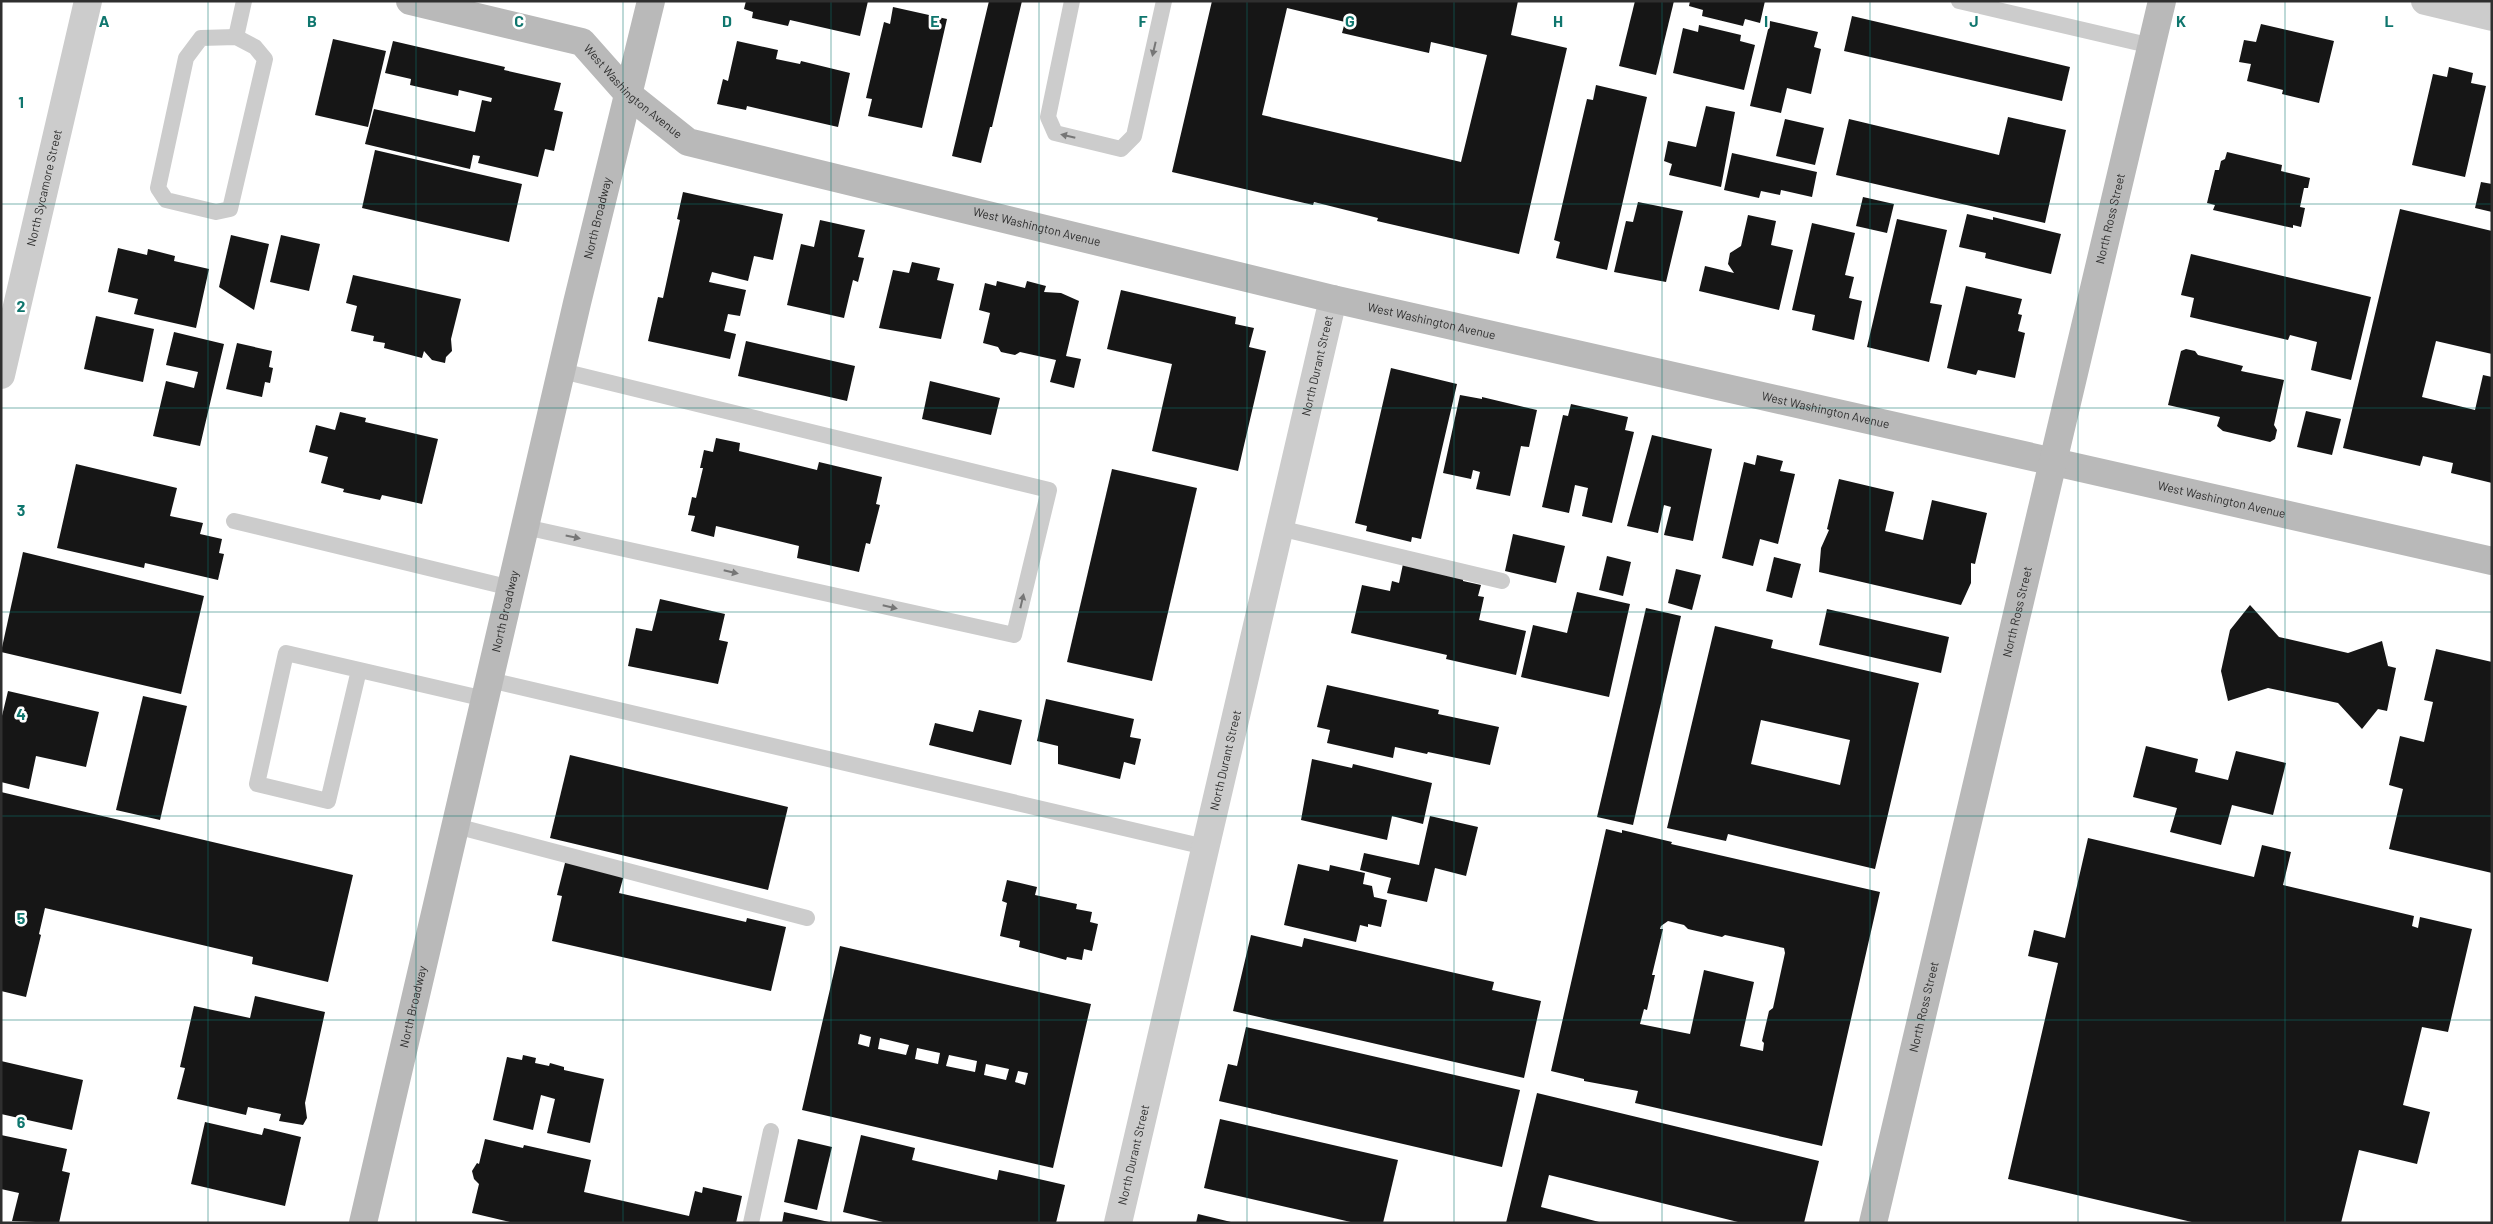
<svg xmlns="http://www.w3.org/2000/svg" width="2493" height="1224" font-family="Barlow,sans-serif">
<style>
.building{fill:#161616;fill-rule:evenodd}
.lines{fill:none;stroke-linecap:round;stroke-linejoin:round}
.lane{stroke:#ccc;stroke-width:16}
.street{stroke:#ccc;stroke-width:28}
.secondary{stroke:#b9b9b9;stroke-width:28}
.oneway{fill:#767676}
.grid{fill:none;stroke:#0f766e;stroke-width:1;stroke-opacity:0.55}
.labels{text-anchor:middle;stroke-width:5;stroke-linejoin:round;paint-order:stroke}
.street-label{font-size:12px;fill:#2f2f2f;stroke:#fff}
.grid-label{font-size:16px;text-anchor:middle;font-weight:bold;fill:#0f766e;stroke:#fff;stroke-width:5;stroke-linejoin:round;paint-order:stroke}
</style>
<rect width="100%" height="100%" fill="#fff"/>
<g class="building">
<path d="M746 1H868L860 36 790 20 788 26 752 18 753 12 744 9Z"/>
<path d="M989 1H1022L992 127H990L981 163 952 156Z"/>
<path d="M1212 1H1518L1511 35 1567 48 1519 254 1377 221 1378 218 1314 202 1313 205 1172 172ZM1287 8 1345 22 1342 33 1429 53 1431 42 1487 55 1461 162 1262 115Z"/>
<path d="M1635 1H1674L1656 75 1619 66Z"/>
<path d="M1690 1H1765L1760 23 1745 19 1743 26 1702 16 1703 10 1689 6Z"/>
<path d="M893 7 947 19 922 128 868 116 872 99 866 98 884 22 890 24Z"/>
<path d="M1852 16 2070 67 2062 101 1844 51Z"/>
<path d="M1770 21 1818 32 1814 47 1821 49 1811 94 1787 88 1781 113 1750 106Z"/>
<path d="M2261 24 2334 41 2319 103 2282 94 2283 90 2247 81 2251 64 2239 62 2244 40 2256 42Z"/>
<path d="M1699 25 1741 35 1740 41 1755 45 1744 90 1673 73 1683 28 1698 32Z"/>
<path d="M333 39 386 51 368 127 315 115Z"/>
<path d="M393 41 505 67 504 70 561 83 554 110 563 112 554 151 545 149 538 177 478 163 480 156 473 155 470 169 365 144 374 109 475 132 482 100 491 102 492 98 459 90 458 96 410 85 411 79 385 73Z"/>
<path d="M737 41 778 50 776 59 800 64 801 61 850 73 838 127 747 106 746 110 717 104 723 79 728 81Z"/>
<path d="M2449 67 2473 73 2471 83 2486 86 2465 177 2412 165 2433 74 2447 77Z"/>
<path d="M1596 85 1647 97 1607 270 1556 258 1560 242 1554 240 1587 99 1593 100Z"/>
<path d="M1706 106 1735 112 1721 187 1669 175 1672 164 1664 161 1668 141 1696 147Z"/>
<path d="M2008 117 2066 130 2045 223 1836 175 1849 119 1999 155Z"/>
<path d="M1785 119 1824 128 1815 165 1776 156Z"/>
<path d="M375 150 522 184 509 242 362 208Z"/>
<path d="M2227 152 2282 165 2281 171 2310 178 2308 188H2304L2300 207 2305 208 2301 227 2293 225V228L2213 210 2215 205 2207 203 2215 170H2219L2221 161 2225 159Z"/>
<path d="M1732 153 1817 172 1812 197 1781 190 1780 195 1761 191 1759 198 1724 190Z"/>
<path d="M2481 182 2492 184V212L2475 208Z"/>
<path d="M683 192 783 214 773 260 754 256 748 281 712 272 709 282 746 290 740 316 728 314 724 331 736 334 730 359 648 341 658 297 663 298 680 220 677 219Z"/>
<path d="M1863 197 1894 204 1887 233 1856 226Z"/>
<path d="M1638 202 1683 211 1666 282 1614 272 1626 221 1633 222Z"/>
<path d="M2400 209 2492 231V354L2436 341 2422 397 2475 410 2483 375 2492 377V483L2451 473 2453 463 2423 456 2420 466 2343 448Z"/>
<path d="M1967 214 1993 220V217L2061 234 2051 274 1985 258 1986 253 1959 247Z"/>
<path d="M1748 215 1776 221 1771 245 1793 250 1779 310 1699 291 1705 266 1734 273 1728 264 1730 253 1741 246Z"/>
<path d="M1897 219 1947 230 1930 303 1942 305 1929 362 1867 347Z"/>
<path d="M820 220 865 230 858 257 864 258 858 282 853 280 844 318 787 305 801 244 814 247Z"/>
<path d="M1812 223 1855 233 1845 275 1854 277 1849 298 1862 301 1854 340 1812 330 1815 315 1792 310Z"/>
<path d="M231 235 269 244 254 310 219 287Z"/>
<path d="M281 235 320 244 309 291 270 282Z"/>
<path d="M118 248 147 255 148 249 175 256 174 261 209 269 196 328 134 314 138 299 108 292Z"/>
<path d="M2191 254 2371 297 2351 380 2311 370 2317 342 2290 335 2288 340 2190 317 2194 298 2181 295Z"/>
<path d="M912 262 940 268 937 280 954 284 941 339 879 328 893 270 909 273Z"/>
<path d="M353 275 461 299 451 339 452 351 446 357 445 363 432 360 424 351 422 358 384 348 385 343 373 341 374 336 351 331 357 306 346 303Z"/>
<path d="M997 281 1025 288 1027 281 1046 286 1044 292 1061 293 1079 301 1066 356 1081 359 1074 388 1050 382 1056 360 1020 352 1015 355 1001 352 998 347 983 343 990 313 979 310 985 283 996 286Z"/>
<path d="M1966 286 2022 299 2018 314 2022 315 2018 331 2025 333 2015 378 1978 370 1976 375 1947 368Z"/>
<path d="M1121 290 1236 317 1235 324 1254 328 1249 347 1266 351 1238 471 1152 451 1172 364 1107 349Z"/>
<path d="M96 316 154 329 143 382 84 369Z"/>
<path d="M174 332 224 344 200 446 153 436 166 381 194 388 198 372 166 365Z"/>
<path d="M746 341 855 366 847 401 738 376Z"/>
<path d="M237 343 272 351 269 367 273 368 270 383 265 382 262 397 226 389Z"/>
<path d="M2186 349 2195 351 2198 355 2243 366 2241 371 2284 380 2274 425 2277 430 2275 439 2270 442 2223 431 2217 426 2220 417 2168 405 2181 351Z"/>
<path d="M1391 368 1457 384 1421 539 1412 537 1411 542 1366 531 1367 526 1355 523Z"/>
<path d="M930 381 1000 398 991 435 922 419Z"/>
<path d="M1460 395 1482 399V397L1537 410 1529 447 1521 446 1510 496 1476 489 1480 472 1473 470 1471 479 1443 473Z"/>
<path d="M1571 404 1628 417 1625 430 1634 432 1612 523 1582 516 1588 488 1575 485 1569 513 1542 507 1563 415 1568 416Z"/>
<path d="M2306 411 2341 419 2332 455 2297 447Z"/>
<path d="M340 412 366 418 365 422 438 439 422 504 382 495 380 500 343 492 344 489 321 483 328 457 309 452 316 425 335 430Z"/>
<path d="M1652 435 1712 449 1693 541 1664 535 1671 507 1664 505 1658 533 1627 526Z"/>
<path d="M716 438 740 443 739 451 817 470 819 462 882 477 876 504 880 505 870 544 866 543 859 572 797 558 799 546 716 526 714 537 691 531 695 516 688 515 692 497 696 498 703 468H700L704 450 713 452Z"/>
<path d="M1757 455 1783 461 1780 471 1795 474 1778 544 1760 539 1753 566 1722 558 1744 462 1755 465Z"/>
<path d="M76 464 177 488 170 516 203 523 200 534 222 539 219 553 224 554 218 580 145 563 144 568 57 548Z"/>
<path d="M1112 469 1197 488 1152 681 1067 662Z"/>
<path d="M1839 479 1894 492 1885 531 1923 540 1932 500 1987 513 1975 564 1971 563V583L1961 605 1819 572 1821 548 1829 530 1827 529Z"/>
<path d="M1513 534 1565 546 1556 583 1505 571Z"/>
<path d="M23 552 204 596 181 694 1 652Z"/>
<path d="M1607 556 1631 562 1623 596 1599 590Z"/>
<path d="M1774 557 1801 564 1792 598 1766 591Z"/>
<path d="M1403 564 1463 578V581L1481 585 1478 596 1484 597 1479 620 1526 631 1516 675 1446 659 1447 655 1351 633 1362 585 1390 591 1392 581 1399 583Z"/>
<path d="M1676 569 1701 575 1692 610 1668 603Z"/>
<path d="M1577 592 1630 604 1609 697 1521 677 1533 625 1567 633Z"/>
<path d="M660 599 725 614 719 640 728 642 718 684 628 666 636 628 652 631Z"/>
<path d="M2250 605 2279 637 2348 653 2382 641 2388 666 2396 668 2387 711 2378 709 2362 729 2338 703 2268 688 2228 701 2221 671 2230 630Z"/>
<path d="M1646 608 1681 616 1633 825 1597 817Z"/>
<path d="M1827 609 1949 637 1941 673 1819 645Z"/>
<path d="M1715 626 1773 640 1771 648 1919 683 1875 869 1728 834 1726 841 1667 828ZM1761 720 1850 740 1840 785 1751 764Z"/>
<path d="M2436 649 2492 662V873L2389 849 2403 789 2389 785 2400 736 2424 742 2433 702 2424 700Z"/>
<path d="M1327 685 1439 710 1438 714 1499 727 1490 765 1428 752 1427 754 1395 747 1393 758 1327 743 1330 730 1317 727Z"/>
<path d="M8 691 99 712 86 767 36 756 29 789 1 782V720Z"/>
<path d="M143 696 187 706 160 820 116 810Z"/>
<path d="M1046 699 1134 719 1130 737 1141 739 1135 765 1124 762 1120 779 1058 764V746L1037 741Z"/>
<path d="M979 710 1022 720 1011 765 929 745 935 723 973 732Z"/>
<path d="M2146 746 2198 759 2195 772 2228 780 2236 751 2286 763 2273 815 2232 805 2221 845 2170 832 2177 808 2133 797Z"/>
<path d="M570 755 788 807 768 890 550 838Z"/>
<path d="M1312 759 1352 768 1353 764 1432 783 1423 824 1392 816 1387 840 1301 820Z"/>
<path d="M1 792 353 875 328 982 252 964 253 957 45 908 39 934 41 935 26 997 1 991Z"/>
<path d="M1430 816 1478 827 1466 876 1435 868 1427 902 1387 893 1391 878 1360 870 1364 853 1419 865Z"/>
<path d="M1606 829 1622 833V830L1672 842 1671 844 1880 892 1822 1146 1635 1103 1638 1091 1584 1081V1079L1551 1071ZM1668 921 1684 925 1688 929 1722 937 1725 935 1784 948 1785 953 1773 1008 1769 1011 1762 1041 1764 1043 1763 1051 1740 1046 1754 982 1704 970 1690 1034 1640 1024 1644 1009 1647 1010 1655 975H1652L1663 929H1660L1661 926Z"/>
<path d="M2088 838 2254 877 2262 845 2291 852 2283 885 2414 916 2412 926 2418 928 2420 917 2472 929 2448 1032 2422 1027 2403 1105 2430 1112 2417 1164 2359 1150 2341 1223H2196L2008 1179 2058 963 2028 956 2034 930 2065 938Z"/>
<path d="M566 859 624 875 619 893 746 922 747 918 786 927 771 991 552 941 562 896 557 895Z"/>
<path d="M1298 864 1329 871 1330 865 1365 873 1363 884 1372 886 1374 897 1387 900 1381 927 1368 924V927L1360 925 1356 942 1284 925Z"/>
<path d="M1007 880 1037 887 1035 895 1077 904 1076 909 1092 912 1090 922 1098 924 1092 951 1084 949 1082 960 1067 957 1066 960 1019 947 1020 941 1000 936 1007 903 1002 901Z"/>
<path d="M1251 935 1302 947 1304 938 1494 982 1492 990 1541 1001 1524 1078 1233 1011Z"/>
<path d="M840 946 1091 1004 1053 1168 802 1110ZM860 1034 871 1037 869 1047 858 1044ZM880 1038 909 1045 906 1055 878 1049ZM917 1048 940 1053 938 1064 915 1059ZM949 1055 977 1061 975 1072 946 1066ZM986 1064 1009 1069 1006 1080 984 1075ZM1018 1071 1028 1073 1025 1085 1015 1082Z"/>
<path d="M255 996 325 1012 305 1103 307 1118 303 1125 279 1121 281 1114 248 1107 246 1115 177 1099 185 1068 180 1067 194 1006 250 1018Z"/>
<path d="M1246 1027 1520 1090 1502 1167 1219 1101 1228 1064 1237 1066Z"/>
<path d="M523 1055 536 1058 535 1063 549 1066 550 1063 564 1067V1070L604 1079 590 1143 547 1133 555 1099 541 1095 533 1130 493 1120 507 1057 522 1060Z"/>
<path d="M1 1061 83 1080 72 1130 1 1114Z"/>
<path d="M1537 1093 1819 1161 1804 1223H1742L1549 1175 1541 1207 1603 1223H1506Z"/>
<path d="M1220 1119 1398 1160 1383 1223H1355L1204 1188Z"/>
<path d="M205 1122 262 1135 264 1128 301 1137 285 1206 191 1184Z"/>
<path d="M1 1135 67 1149 62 1171 70 1173 59 1223 12 1221 19 1193 1 1189Z"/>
<path d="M861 1135 915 1148 912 1160 997 1180 999 1170 1065 1185 1056 1223H887L843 1212Z"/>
<path d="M485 1139 523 1148 524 1145 591 1160 584 1192 689 1216 695 1191 702 1193 703 1187 742 1196 736 1223H514L472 1213 479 1184 474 1179 472 1171 477 1163 479 1164Z"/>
<path d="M798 1139 832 1147 817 1210 784 1202Z"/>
<path d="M784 1212 829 1222V1223H782Z"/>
<path d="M1198 1214 1231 1222 1230 1223H1196Z"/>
</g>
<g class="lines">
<g class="lane">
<path d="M1072 1 1048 117 1055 133 1121 149 1134 136 1164 1"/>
<path d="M1959 1 2152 46"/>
<path d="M236 37 255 47 265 59 230 209 216 212 166 200 158 188 186 58 201 38Z"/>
<path d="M236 37 244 1"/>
<path d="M234 521 511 588"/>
<path d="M525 527 1014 635 1049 490 562 371"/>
<path d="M1279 528 1502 581"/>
<path d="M359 670 328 801 257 784 286 653 485 699"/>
<path d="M490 680 1205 847"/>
<path d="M456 826 807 918"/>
<path d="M751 1223 771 1131"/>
</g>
<g class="street">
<path d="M2425 1 2492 17"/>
<path id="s1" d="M1 375 88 1"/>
<path id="s2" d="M1118 1223 1333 299"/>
</g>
<g class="secondary">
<path id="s3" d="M410 1 582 42 629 95 688 142 1333 299 2492 561"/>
<path id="s4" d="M363 1223 577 303 651 1"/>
<path id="s5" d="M1873 1223 2162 1"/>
</g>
</g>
<defs><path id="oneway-solid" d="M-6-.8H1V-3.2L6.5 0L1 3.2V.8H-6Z" transform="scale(1.25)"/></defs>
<g class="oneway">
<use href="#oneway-solid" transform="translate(1154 49) rotate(103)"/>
<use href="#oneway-solid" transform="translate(1068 136) rotate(-167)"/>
<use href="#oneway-solid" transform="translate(573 537) rotate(12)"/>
<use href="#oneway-solid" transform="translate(731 572) rotate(13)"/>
<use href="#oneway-solid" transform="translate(1022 601) rotate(-77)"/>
<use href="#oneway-solid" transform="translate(890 607) rotate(13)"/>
</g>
<path class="grid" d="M208 1V1223M416 1V1223M623 1V1223M831 1V1223M1039 1V1223M1247 1V1223M1454 1V1223M1662 1V1223M1870 1V1223M2078 1V1223M2285 1V1223M1 204H2492M1 408H2492M1 612H2492M1 816H2492M1 1020H2492"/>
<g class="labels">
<g class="street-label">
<text dy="4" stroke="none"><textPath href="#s3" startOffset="248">West Washington Avenue</textPath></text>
<text dy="4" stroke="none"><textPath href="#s1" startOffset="192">North Sycamore Street</textPath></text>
<text dy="4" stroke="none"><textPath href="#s4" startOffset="1032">North Broadway</textPath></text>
<text dy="4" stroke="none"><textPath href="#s5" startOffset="1032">North Ross Street</textPath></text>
<text dy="4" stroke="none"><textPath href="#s3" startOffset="682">West Washington Avenue</textPath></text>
<text dy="4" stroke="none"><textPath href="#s3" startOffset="1088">West Washington Avenue</textPath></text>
<text dy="4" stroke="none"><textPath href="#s2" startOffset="880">North Durant Street</textPath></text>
<text dy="4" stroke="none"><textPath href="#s3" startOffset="1492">West Washington Avenue</textPath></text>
<text dy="4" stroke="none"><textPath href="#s3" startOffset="1898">West Washington Avenue</textPath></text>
<text dy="4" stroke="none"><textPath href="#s4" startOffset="628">North Broadway</textPath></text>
<text dy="4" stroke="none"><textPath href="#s5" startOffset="628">North Ross Street</textPath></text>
<text dy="4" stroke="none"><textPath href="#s2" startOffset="475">North Durant Street</textPath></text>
<text dy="4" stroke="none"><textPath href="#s4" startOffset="222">North Broadway</textPath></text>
<text dy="4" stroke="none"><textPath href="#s5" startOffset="222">North Ross Street</textPath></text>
<text dy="4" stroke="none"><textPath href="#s2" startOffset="70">North Durant Street</textPath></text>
</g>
</g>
<g class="grid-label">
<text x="104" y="27">A</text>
<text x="312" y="27">B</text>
<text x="519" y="27">C</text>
<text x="727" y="27">D</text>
<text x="935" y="27">E</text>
<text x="1143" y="27">F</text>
<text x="1350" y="27">G</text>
<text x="1558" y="27">H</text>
<text x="1766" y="27">I</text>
<text x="1974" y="27">J</text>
<text x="2181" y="27">K</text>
<text x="2389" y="27">L</text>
<text x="21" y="108">1</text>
<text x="21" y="312">2</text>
<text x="21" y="516">3</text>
<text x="21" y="720">4</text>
<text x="21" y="924">5</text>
<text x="21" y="1128">6</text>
</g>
<rect width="2493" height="1224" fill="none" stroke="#2f2f2f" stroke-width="5"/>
</svg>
